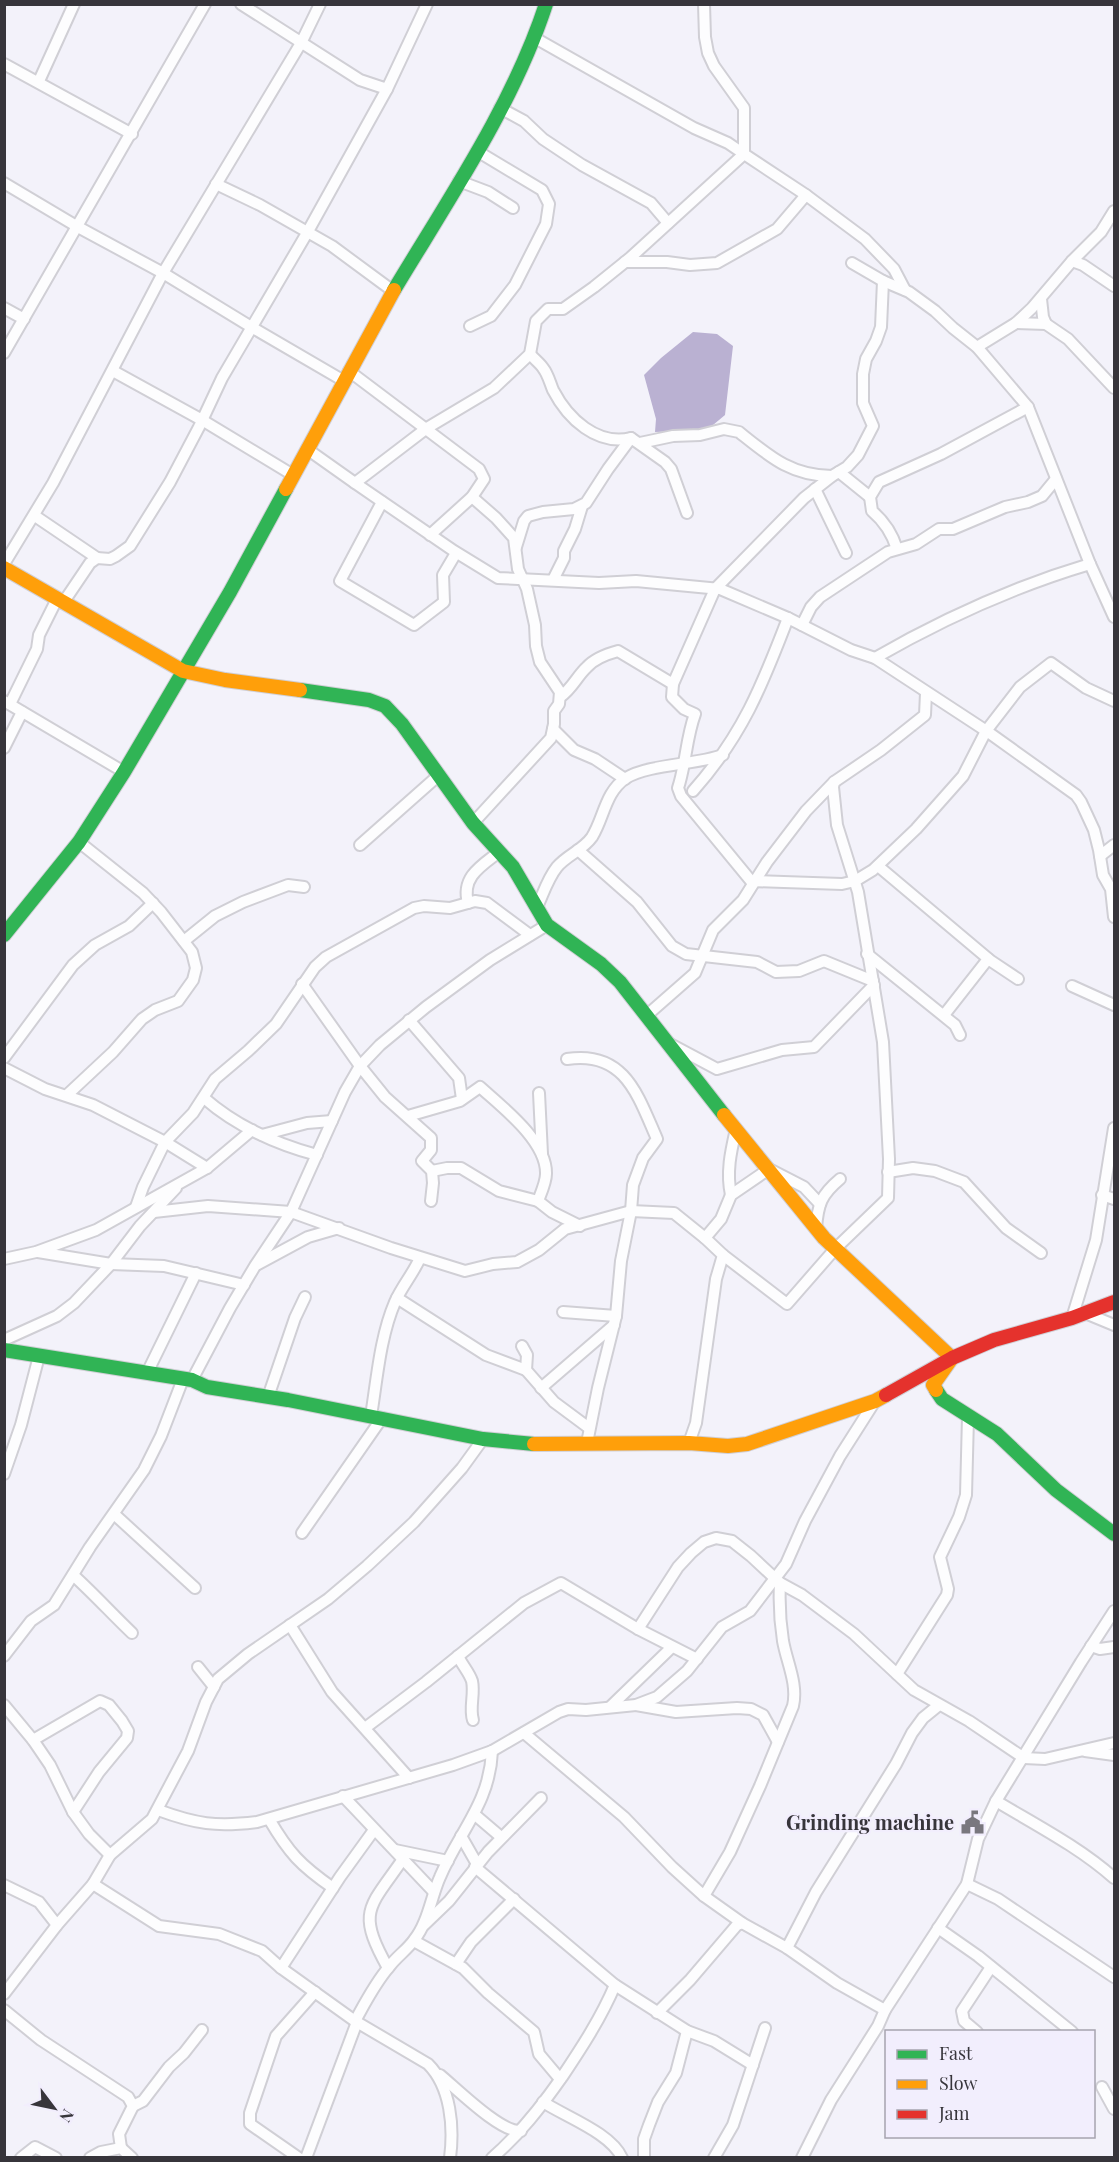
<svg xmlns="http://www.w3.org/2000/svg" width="1119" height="2162" font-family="'Playfair Display',serif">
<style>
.water{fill:#bab1d2}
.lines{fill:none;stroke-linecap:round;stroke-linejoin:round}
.street-casing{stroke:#d0cfd5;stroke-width:14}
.fast-casing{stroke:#d0cfd5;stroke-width:16}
.slow-casing{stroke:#d0cfd5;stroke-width:16}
.jam-casing{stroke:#d0cfd5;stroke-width:16}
.street{stroke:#fdfdfe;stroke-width:10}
.fast{stroke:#30b455;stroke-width:14}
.slow{stroke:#ff9f0a;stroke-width:14}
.jam{stroke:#e5322d;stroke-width:14}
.labels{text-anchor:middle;stroke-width:4.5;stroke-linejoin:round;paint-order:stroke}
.poi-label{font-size:20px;font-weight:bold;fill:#37353b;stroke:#f2eefd;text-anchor:end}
</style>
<rect width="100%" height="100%" fill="#f3f2fa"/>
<path class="water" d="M693 332 717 334 733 346 725 415 707 430 655 432 656 419 644 375 661 358Z"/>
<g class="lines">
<defs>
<g id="street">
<path d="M241 4 360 80 387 89 427 4"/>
<path d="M535 38 694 128 728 143 744 154 806 195 865 239 894 269 905 290"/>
<path d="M4 64 132 134"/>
<path d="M39 81 74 4"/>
<path d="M500 108 524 121 543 139 582 165 651 203 668 223"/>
<path d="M459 181 488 192 513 208"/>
<path d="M4 183 78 227 163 273 253 328 344 381"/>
<path d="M216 184 260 205 332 246 393 291"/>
<path d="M1072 261 1083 265 1114 286"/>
<path d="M625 262H667L690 265 717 263 777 229 806 195"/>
<path d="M852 263 883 281 909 292 935 311 953 328 977 347 1028 407 1090 564 1114 617"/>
<path d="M1041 299 1043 317 1046 324"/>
<path d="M4 308 24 319"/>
<path d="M1016 323 1046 324 1068 339 1114 388"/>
<path d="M470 326 491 316 515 285 546 224 549 204 542 190 477 151"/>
<path d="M977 347 1016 323 1032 308 1072 261 1101 232 1114 211"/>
<path d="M4 353 205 4"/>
<path d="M530 354C534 359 540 363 543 368 548 374 550 383 553 390 568 419 597 446 631 438L665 462 671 469 687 513"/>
<path d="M113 371 202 420 293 475"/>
<path d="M349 371 479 469 484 479 472 497 430 535"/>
<path d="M640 443 673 436 700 435 724 429 739 432C769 456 791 476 832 476"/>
<path d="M307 449 355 483 427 428 494 388 530 354 536 321 548 309H563L594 287 630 258 744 154V108L714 66 708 53 705 37 704 4"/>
<path d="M839 472 870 497"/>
<path d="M355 483 454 551 498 578 599 583 636 581 720 589 788 618 851 650 875 658 988 732 1076 795 1081 802 1094 830 1099 850 1103 875 1111 889 1114 917"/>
<path d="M815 489 846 553"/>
<path d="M472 497 496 518 514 538 518 569 527 589 535 625 536 646 540 662 560 692 559 704 554 711V724L551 738 473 823"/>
<path d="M382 502 340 581 414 625 444 602 443 575 456 553"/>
<path d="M35 516 97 558"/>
<path d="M516 547 524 521 528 516 543 512 574 509 586 503 608 469 631 438"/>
<path d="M897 549C892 533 885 522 872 511L870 497 879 482 941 454 1028 407"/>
<path d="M4 564 53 483 163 273 301 43 320 4"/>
<path d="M553 580 564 558V551L575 529 582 506"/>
<path d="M63 603 90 563 97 558 110 559 116 556 130 546 170 482 199 427 222 378 307 233 387 89"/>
<path d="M802 625 811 607 820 597 888 552 916 544 939 529H953L1005 507 1028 502 1042 496 1056 479"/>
<path d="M875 658C941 620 1016 586 1090 564"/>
<path d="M673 684 672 697 684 709 695 714C686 738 686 764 678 788L681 796 751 881 842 884 855 881 873 870 916 829 963 776 986 731 1020 687 1051 663 1086 688 1114 701"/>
<path d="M560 697C572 689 577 676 587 667 595 658 607 654 618 651L673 684 715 589 804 498 832 476 847 467 858 455 873 426 863 403V374L866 359 876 341 881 327 883 281"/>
<path d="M4 701 124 772"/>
<path d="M10 704 37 649 39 635 57 599"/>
<path d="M553 729 574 750 595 759 625 779"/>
<path d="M4 748 22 712"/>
<path d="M693 791C742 736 762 686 788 618"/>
<path d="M360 845 439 775"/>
<path d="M578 850 637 902 672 946 686 954 757 962 776 972 799 971 824 961 873 981"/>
<path d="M1100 856 1114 845"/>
<path d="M878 866 991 961 1018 979"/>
<path d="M468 903C461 877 481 866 499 852"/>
<path d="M537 907C543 894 548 878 557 867 567 855 583 850 592 837 604 818 605 792 626 778 649 764 695 765 723 755"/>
<path d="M184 941 215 916 243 902 288 885 304 887"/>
<path d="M867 954 955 1025 960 1035"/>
<path d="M302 984 360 1066 385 1097 431 1138V1150L422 1161 432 1171 433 1183 431 1201"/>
<path d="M1072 986 1114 1005"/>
<path d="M944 1015 988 959"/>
<path d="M646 1016 695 973 713 930 743 900 767 862 806 811 834 782 881 750 925 715 926 693"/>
<path d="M409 1020 459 1078 462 1099"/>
<path d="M670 1044 717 1069 782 1050 814 1047 874 985"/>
<path d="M4 1058 73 965 95 945 129 926 153 903"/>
<path d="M567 1059C625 1050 638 1096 657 1139L643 1158 633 1185 631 1211 621 1261 616 1316 598 1388 587 1443"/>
<path d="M4 1068 45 1089 93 1105 165 1142 207 1168"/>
<path d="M539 1093 542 1154"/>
<path d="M67 1095 113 1052 142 1019 155 1010 178 1001 193 980 196 968 192 952 161 912 143 893 79 842"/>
<path d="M204 1098C236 1126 276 1144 317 1155"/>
<path d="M408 1116 460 1101 480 1087C502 1107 547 1141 546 1174 546 1182 541 1193 538 1201L552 1212 580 1226"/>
<path d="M262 1135 307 1123 332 1121"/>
<path d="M432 1171 447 1168H461L499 1191 538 1201"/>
<path d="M888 1172 913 1168 935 1171 964 1182 1006 1228 1041 1253"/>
<path d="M731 1195C726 1172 731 1151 736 1129"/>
<path d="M1102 1195 1114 1199"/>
<path d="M136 1207 143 1187 165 1142 193 1113 215 1079 248 1051 276 1024 315 967 326 957 414 908 424 906 450 908 475 901 487 903 530 935"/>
<path d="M154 1212 208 1206 291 1212 391 1248 465 1271 493 1264 517 1262 539 1250 565 1229 631 1211 674 1213 705 1238 721 1219 731 1195 769 1169 804 1187 820 1204"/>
<path d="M816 1228C818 1204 821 1195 840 1179"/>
<path d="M38 1252 111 1264 164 1266 244 1285"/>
<path d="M723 1255 787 1304 835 1249 888 1198 889 1159 883 1042 858 892 837 825 833 787 834 782"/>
<path d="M4 1259 36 1252 96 1230 207 1168 252 1130"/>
<path d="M258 1264 308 1237 339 1228"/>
<path d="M397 1298 486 1355 526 1370"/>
<path d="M563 1312 616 1316"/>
<path d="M1085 1313 1114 1325"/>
<path d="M1072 1318 1096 1240 1114 1128"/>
<path d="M4 1340 57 1316 74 1303 111 1264 140 1226 176 1188"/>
<path d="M522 1346 527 1355 526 1370 554 1402 589 1428"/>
<path d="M147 1373 196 1273"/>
<path d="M192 1380 230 1308 255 1266 291 1212 345 1092 360 1066 380 1045 426 1007 490 960 547 925"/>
<path d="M541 1388 614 1325"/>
<path d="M268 1397 295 1318 305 1297"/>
<path d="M371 1416C377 1379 380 1337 395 1302 402 1286 413 1274 420 1258"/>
<path d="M689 1443 696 1423 716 1279 723 1255 705 1238"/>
<path d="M4 1474 21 1425 39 1356"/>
<path d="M114 1514 195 1588"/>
<path d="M302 1533 382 1418"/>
<path d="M73 1575C94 1594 112 1614 132 1633"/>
<path d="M290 1625 332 1692 409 1778"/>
<path d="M638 1629 678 1567 691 1553 704 1542 716 1538 732 1541 751 1556 780 1583 802 1595 854 1634 914 1690 969 1721 1024 1758 1045 1759 1114 1743"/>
<path d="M1091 1646 1100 1649 1114 1647"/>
<path d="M4 1656 31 1621 54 1605 90 1547 144 1470 161 1436 183 1379"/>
<path d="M458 1656C462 1665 469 1672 472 1681 475 1694 469 1708 473 1720"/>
<path d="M198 1667 214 1687"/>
<path d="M897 1674 947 1595 948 1589 940 1557 959 1517 966 1495 968 1417"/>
<path d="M4 1705 33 1740 50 1765 73 1812 89 1834 110 1855"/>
<path d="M636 1705 676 1712 737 1708 751 1709 763 1715 778 1742"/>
<path d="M610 1707 672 1647"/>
<path d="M365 1728 426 1682 524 1603 561 1583 638 1629 697 1659"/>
<path d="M524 1733 624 1817 672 1867 704 1896 742 1923 787 1948 837 1983 885 2010"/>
<path d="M33 1740 100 1701 109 1705 122 1721 128 1731 127 1738 99 1772 73 1812"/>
<path d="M1085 1751 1114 1755"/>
<path d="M343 1796 434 1892"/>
<path d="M996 1801C1036 1825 1079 1847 1114 1878"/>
<path d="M158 1810C196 1824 216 1827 257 1822L453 1765 492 1751 559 1712 568 1709 586 1710 636 1705 657 1697 687 1671 722 1627 750 1611 786 1564 805 1521 840 1456 875 1401"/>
<path d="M474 1814 501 1837"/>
<path d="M269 1819C289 1853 300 1865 333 1888"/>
<path d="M461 1836 477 1864"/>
<path d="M395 1850 448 1861"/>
<path d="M475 1867 615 1985 687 2031 714 2041 753 2065"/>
<path d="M93 1884 159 1926 219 1934 262 1951 281 1968 355 2021 428 2064C451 2087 454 2127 450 2158"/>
<path d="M967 1884 998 1899 1114 1977"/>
<path d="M4 1885 39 1902 57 1925"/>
<path d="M704 1896 730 1852 760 1786 793 1706C798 1684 787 1663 783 1641 780 1622 779 1602 780 1583"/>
<path d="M424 1925 449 1901 488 1852 541 1798"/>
<path d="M938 1928 978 1956 1072 2032"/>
<path d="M414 1941 463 1968 488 1993 534 2032 539 2054 560 2079"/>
<path d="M787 1948 816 1892 896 1764 912 1733 923 1718 939 1705"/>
<path d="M456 1964 471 1942 514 1899"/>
<path d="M281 1968 340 1877 374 1830"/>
<path d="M388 1968C356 1911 369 1908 403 1859"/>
<path d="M4 1994 57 1925 93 1884 110 1855 152 1819 188 1751 206 1702 218 1679 248 1654 328 1599 367 1566 414 1522 462 1468 483 1439"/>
<path d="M4 2010 41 2040 128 2097 133 2106 119 2134 121 2148"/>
<path d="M657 2013 690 1980 737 1925 742 1923"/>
<path d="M355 2021C365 2003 375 1983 389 1967 396 1957 407 1950 414 1940 428 1923 431 1897 440 1877 459 1832 490 1803 492 1751"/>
<path d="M977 2032 964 2021 962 2011 991 1967"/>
<path d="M440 2075C457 2089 501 2133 521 2131"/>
<path d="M1102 2087 1114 2109"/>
<path d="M543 2102C566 2117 611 2133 622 2158"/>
<path d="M133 2106 143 2101 169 2067 184 2053 202 2030"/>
<path d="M21 2158 35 2147 56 2158"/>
<path d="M90 2158 101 2152 121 2148 132 2158"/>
<path d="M299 2158 250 2124V2113L276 2036 315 1992"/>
<path d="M306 2158 357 2022"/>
<path d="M492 2158C520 2134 541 2107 562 2077 582 2047 601 2018 615 1985"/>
<path d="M644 2158V2139L649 2125 658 2102 676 2073 687 2031"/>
<path d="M714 2158 733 2125 765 2028"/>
<path d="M802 2158 831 2100 878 2026 885 2010 967 1884 978 1839 996 1801 1081 1662 1114 1611"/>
</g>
<g id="fast">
<path d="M394 290C448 200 513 105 546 4"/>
<path d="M300 690 369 700 385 706 402 724 473 823 513 867 547 925 601 964 620 982 724 1115"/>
<path d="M4 935 79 842 124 772 230 592 286 489"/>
<path d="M4 1350 192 1380 207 1387 288 1400 483 1439 534 1444"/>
<path d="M936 1390 942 1399 997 1434 1056 1490 1114 1534"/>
</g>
<g id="slow">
<path d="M286 489 394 290"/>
<path d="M4 568 183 671 225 680 300 690"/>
<path d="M724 1115 824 1238 952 1358 933 1385 936 1390"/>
<path d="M534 1444 689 1443 728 1446 747 1444 875 1401 886 1395"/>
</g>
<path id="jam" d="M886 1395 952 1358 994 1340 1072 1318 1114 1302"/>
</defs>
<use href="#street" class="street-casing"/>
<use href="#fast" class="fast-casing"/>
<use href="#slow" class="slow-casing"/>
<use href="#jam" class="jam-casing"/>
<use href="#street" class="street"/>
<use href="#fast" class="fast"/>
<use href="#slow" class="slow"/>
<use href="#jam" class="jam"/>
</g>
<defs>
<symbol id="civic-bare" viewBox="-9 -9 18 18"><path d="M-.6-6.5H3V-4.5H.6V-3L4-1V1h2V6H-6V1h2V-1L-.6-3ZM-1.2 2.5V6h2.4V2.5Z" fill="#79777e" stroke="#f2eefd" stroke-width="2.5" paint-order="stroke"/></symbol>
</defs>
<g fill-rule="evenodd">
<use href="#civic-bare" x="956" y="1806" width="33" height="33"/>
</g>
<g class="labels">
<g class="poi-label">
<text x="954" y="1830">Grinding machine</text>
</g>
</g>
<rect width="1119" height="2162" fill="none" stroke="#37353b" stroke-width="12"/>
<rect x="885" y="2030" width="210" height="108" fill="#f2eefd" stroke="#a7a4af" stroke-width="1.5"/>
<rect x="897" y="2050" width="30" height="9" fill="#30b455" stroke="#a7a4af" stroke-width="1.5"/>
<text x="939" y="2060" font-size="18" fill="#37353b">Fast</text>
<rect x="897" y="2080" width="30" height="9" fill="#ff9f0a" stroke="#a7a4af" stroke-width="1.5"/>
<text x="939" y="2090" font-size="18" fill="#37353b">Slow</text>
<rect x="897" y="2110" width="30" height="9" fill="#e5322d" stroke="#a7a4af" stroke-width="1.5"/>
<text x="939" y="2120" font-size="18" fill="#37353b">Jam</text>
<g transform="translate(54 2108) rotate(122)" stroke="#f2eefd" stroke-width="4.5" paint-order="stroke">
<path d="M0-4.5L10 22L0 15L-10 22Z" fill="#37353b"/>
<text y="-9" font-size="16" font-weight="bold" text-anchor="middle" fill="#37353b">N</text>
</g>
</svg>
